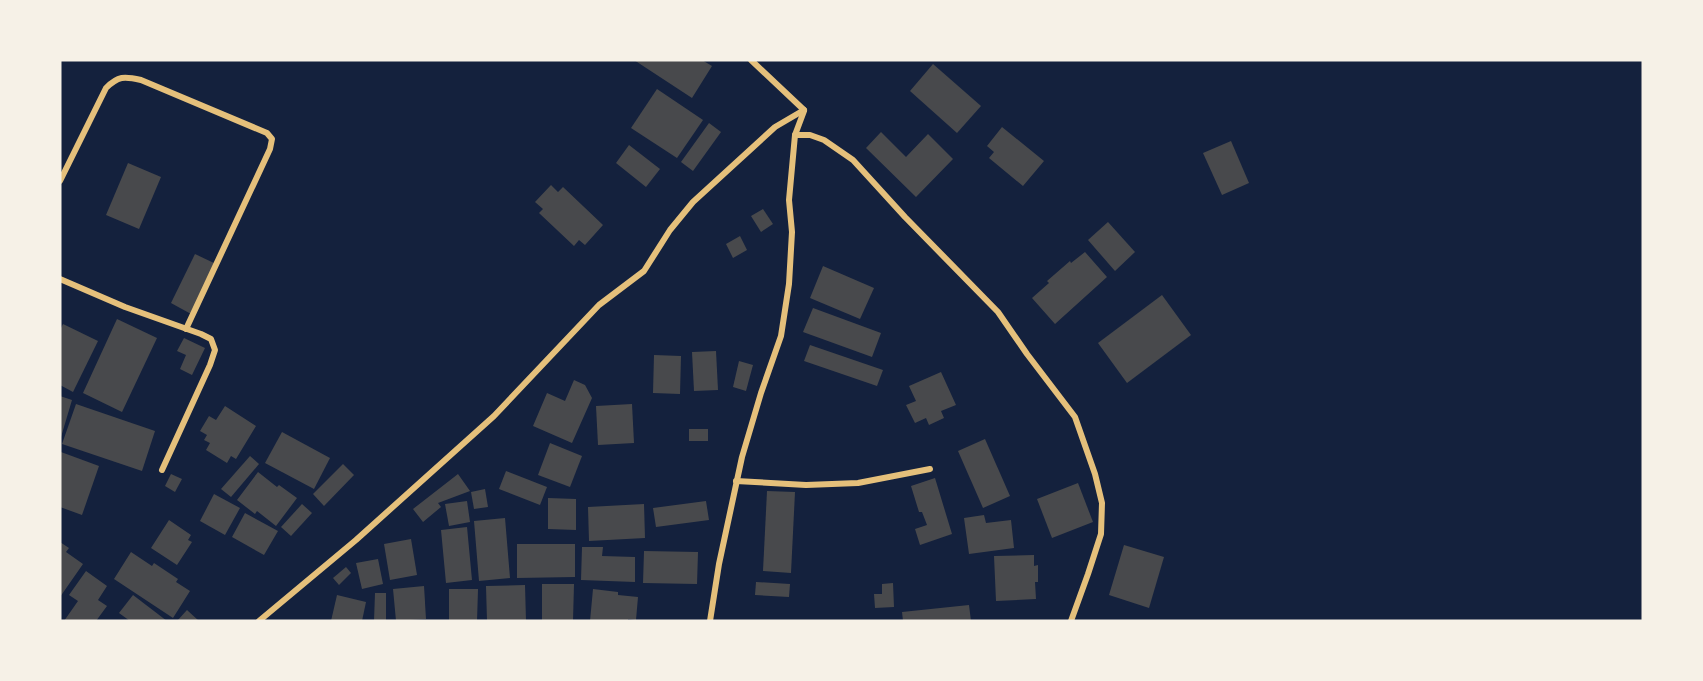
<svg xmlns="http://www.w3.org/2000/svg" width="1703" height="681" font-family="'PT Sans Narrow',sans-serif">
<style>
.building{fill:#48494c}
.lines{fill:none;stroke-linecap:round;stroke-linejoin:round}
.minor{stroke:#e5c07b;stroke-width:6}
</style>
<rect width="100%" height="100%" fill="#14213d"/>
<g class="building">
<path d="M634 60H702L712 66 692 98Z"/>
<path d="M933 64 981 106 957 133 910 91Z"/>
<path d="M657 89 703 120 677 158 631 128Z"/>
<path d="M709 123 721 132 693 171 681 162Z"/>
<path d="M1002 127 1044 161 1023 186 989 158 994 152 987 146Z"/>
<path d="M881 132 906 157 928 134 953 159 916 197 866 148Z"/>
<path d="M1231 141 1249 183 1222 195 1203 153Z"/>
<path d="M629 145 660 169 646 187 616 163Z"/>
<path d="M128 163 161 177 139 229 106 215Z"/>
<path d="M551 185 558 192 563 187 603 225 585 245 579 240 574 246 539 213 543 209 535 202Z"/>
<path d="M763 209 773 224 761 232 751 216Z"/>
<path d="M1108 222 1135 252 1115 271 1088 240Z"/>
<path d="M740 236 747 250 733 258 726 244Z"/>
<path d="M1085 252 1107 277 1055 324 1032 298 1049 283 1047 281 1070 261 1071 263Z"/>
<path d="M195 254 216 264 191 314 171 303Z"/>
<path d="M823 266 874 288 860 319 810 298Z"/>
<path d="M1162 295 1191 335 1127 383 1098 343Z"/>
<path d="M813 308 881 333 872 357 803 332Z"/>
<path d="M117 319 157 338 122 412 83 393Z"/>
<path d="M63 324 98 341 73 392 60 385V330Z"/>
<path d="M184 338 205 348 192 375 180 369 186 355 177 351Z"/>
<path d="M810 345 883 370 877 386 804 361Z"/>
<path d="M716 351 718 390 694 391 692 352Z"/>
<path d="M654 355 681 356 680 394 653 393Z"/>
<path d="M739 361 753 365 746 391 733 387Z"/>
<path d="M941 372 956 405 941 411 944 418 929 425 926 418 915 423 906 405 916 401 909 386Z"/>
<path d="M574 380 585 385 592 398 572 443 533 426 547 393 565 401Z"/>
<path d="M60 396 72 400 61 437H60Z"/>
<path d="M76 404 155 431 142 471 62 444Z"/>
<path d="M632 404 634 443 598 445 596 406Z"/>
<path d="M225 406 256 426 236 459 231 456 227 463 206 450 210 443 204 440 207 435 200 431 209 416 216 420Z"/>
<rect x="689" y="429" width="19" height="12"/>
<path d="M282 432 330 458 314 489 265 463Z"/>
<path d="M985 439 1010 496 983 508 958 451Z"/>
<path d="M550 443 582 456 570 487 538 475Z"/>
<path d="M61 452 99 466 82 515 60 507Z"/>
<path d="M250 456 259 464 231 497 221 489Z"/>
<path d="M343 464 354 475 324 506 313 494Z"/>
<path d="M506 471 547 487 540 505 499 489Z"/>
<path d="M258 472 277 487 279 485 297 498 276 526 257 511 255 514 237 500Z"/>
<path d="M171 474 182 479 175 492 165 486Z"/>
<path d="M458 474 470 491 438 503 441 507 423 522 413 509Z"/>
<path d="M935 478 952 534 920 545 915 529 927 525 922 512H919L911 486Z"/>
<path d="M1078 483 1093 522 1052 538 1037 499Z"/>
<path d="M485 489 488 507 474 509 471 492Z"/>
<path d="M767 491 795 492 791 573 763 571Z"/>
<path d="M214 494 240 508 225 535 200 521Z"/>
<path d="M548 498 576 499V530L548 529Z"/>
<path d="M467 501 470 522 449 526 445 504Z"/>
<path d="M706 501 709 520 656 527 653 508Z"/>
<path d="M302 504 312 513 291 536 281 527Z"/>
<path d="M644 504 645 538 589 541 588 507Z"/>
<path d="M245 513 278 531 264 555 232 537Z"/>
<path d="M984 515 986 523 1011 520 1014 548 969 554 964 518Z"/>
<path d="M505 518 510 578 479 581 474 521Z"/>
<path d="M169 520 191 535 188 540 192 542 177 565 151 548Z"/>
<path d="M467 527 472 580 446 583 441 530Z"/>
<path d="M411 539 417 575 390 580 384 544Z"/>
<path d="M60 542 69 548 66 552 83 564 60 597Z"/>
<path d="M517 544H575V577L517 578Z"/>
<path d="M1124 545 1164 557 1149 608 1109 595Z"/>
<path d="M582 547H603L602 556 635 557V582L581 580Z"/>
<path d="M644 551 698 552 697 584 643 583Z"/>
<path d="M131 552 152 566 154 563 178 579 176 582 190 591 173 618 114 579Z"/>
<path d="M1034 555V566L1038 565V582H1035L1036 599 996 601 994 556Z"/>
<path d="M378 559 383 584 362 589 356 563Z"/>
<path d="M346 567 351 573 339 585 333 578Z"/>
<path d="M86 571 107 586 98 600 107 606 96 621H64L78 601 69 595Z"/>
<path d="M756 582 790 584 789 597 755 595Z"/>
<path d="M893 583 894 607 875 608 874 594H882V584Z"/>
<path d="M542 584H574L573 621H542Z"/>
<path d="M525 585 526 621H487L486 586Z"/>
<path d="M424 586 426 619 396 621 393 589Z"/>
<path d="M449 589H478L477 621H449Z"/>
<path d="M593 589 618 592V595L638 597 636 620 628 619V621H590Z"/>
<path d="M375 593H386V621H374Z"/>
<path d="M133 595 167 621H130L119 613Z"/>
<path d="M337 595 366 602 362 621H331Z"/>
<path d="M969 605 971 621H903L902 612Z"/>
<path d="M187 610 199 621H177Z"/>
</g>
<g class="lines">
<g class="minor">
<path d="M751 60 804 110"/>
<path d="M795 135H810L824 140 853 160 905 217 998 312 1027 354 1075 417 1095 474 1102 503 1101 534 1088 574 1071 621"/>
<path d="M60 181 106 88C118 76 124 76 141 80L267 133 272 139 270 149 186 329"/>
<path d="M60 279 125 307 201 334 211 339 215 350 210 365 162 470"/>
<path d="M736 481 806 485 858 483 930 469"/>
<path d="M259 621 356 540 494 416 599 305 644 271 670 230 693 202 775 127 804 110"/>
<path d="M710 621 719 564 742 457 761 393 781 336 789 284 792 232 789 200 795 135 804 111"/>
</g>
</g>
<rect width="1703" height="681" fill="none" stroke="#f6f1e7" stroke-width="123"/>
</svg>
